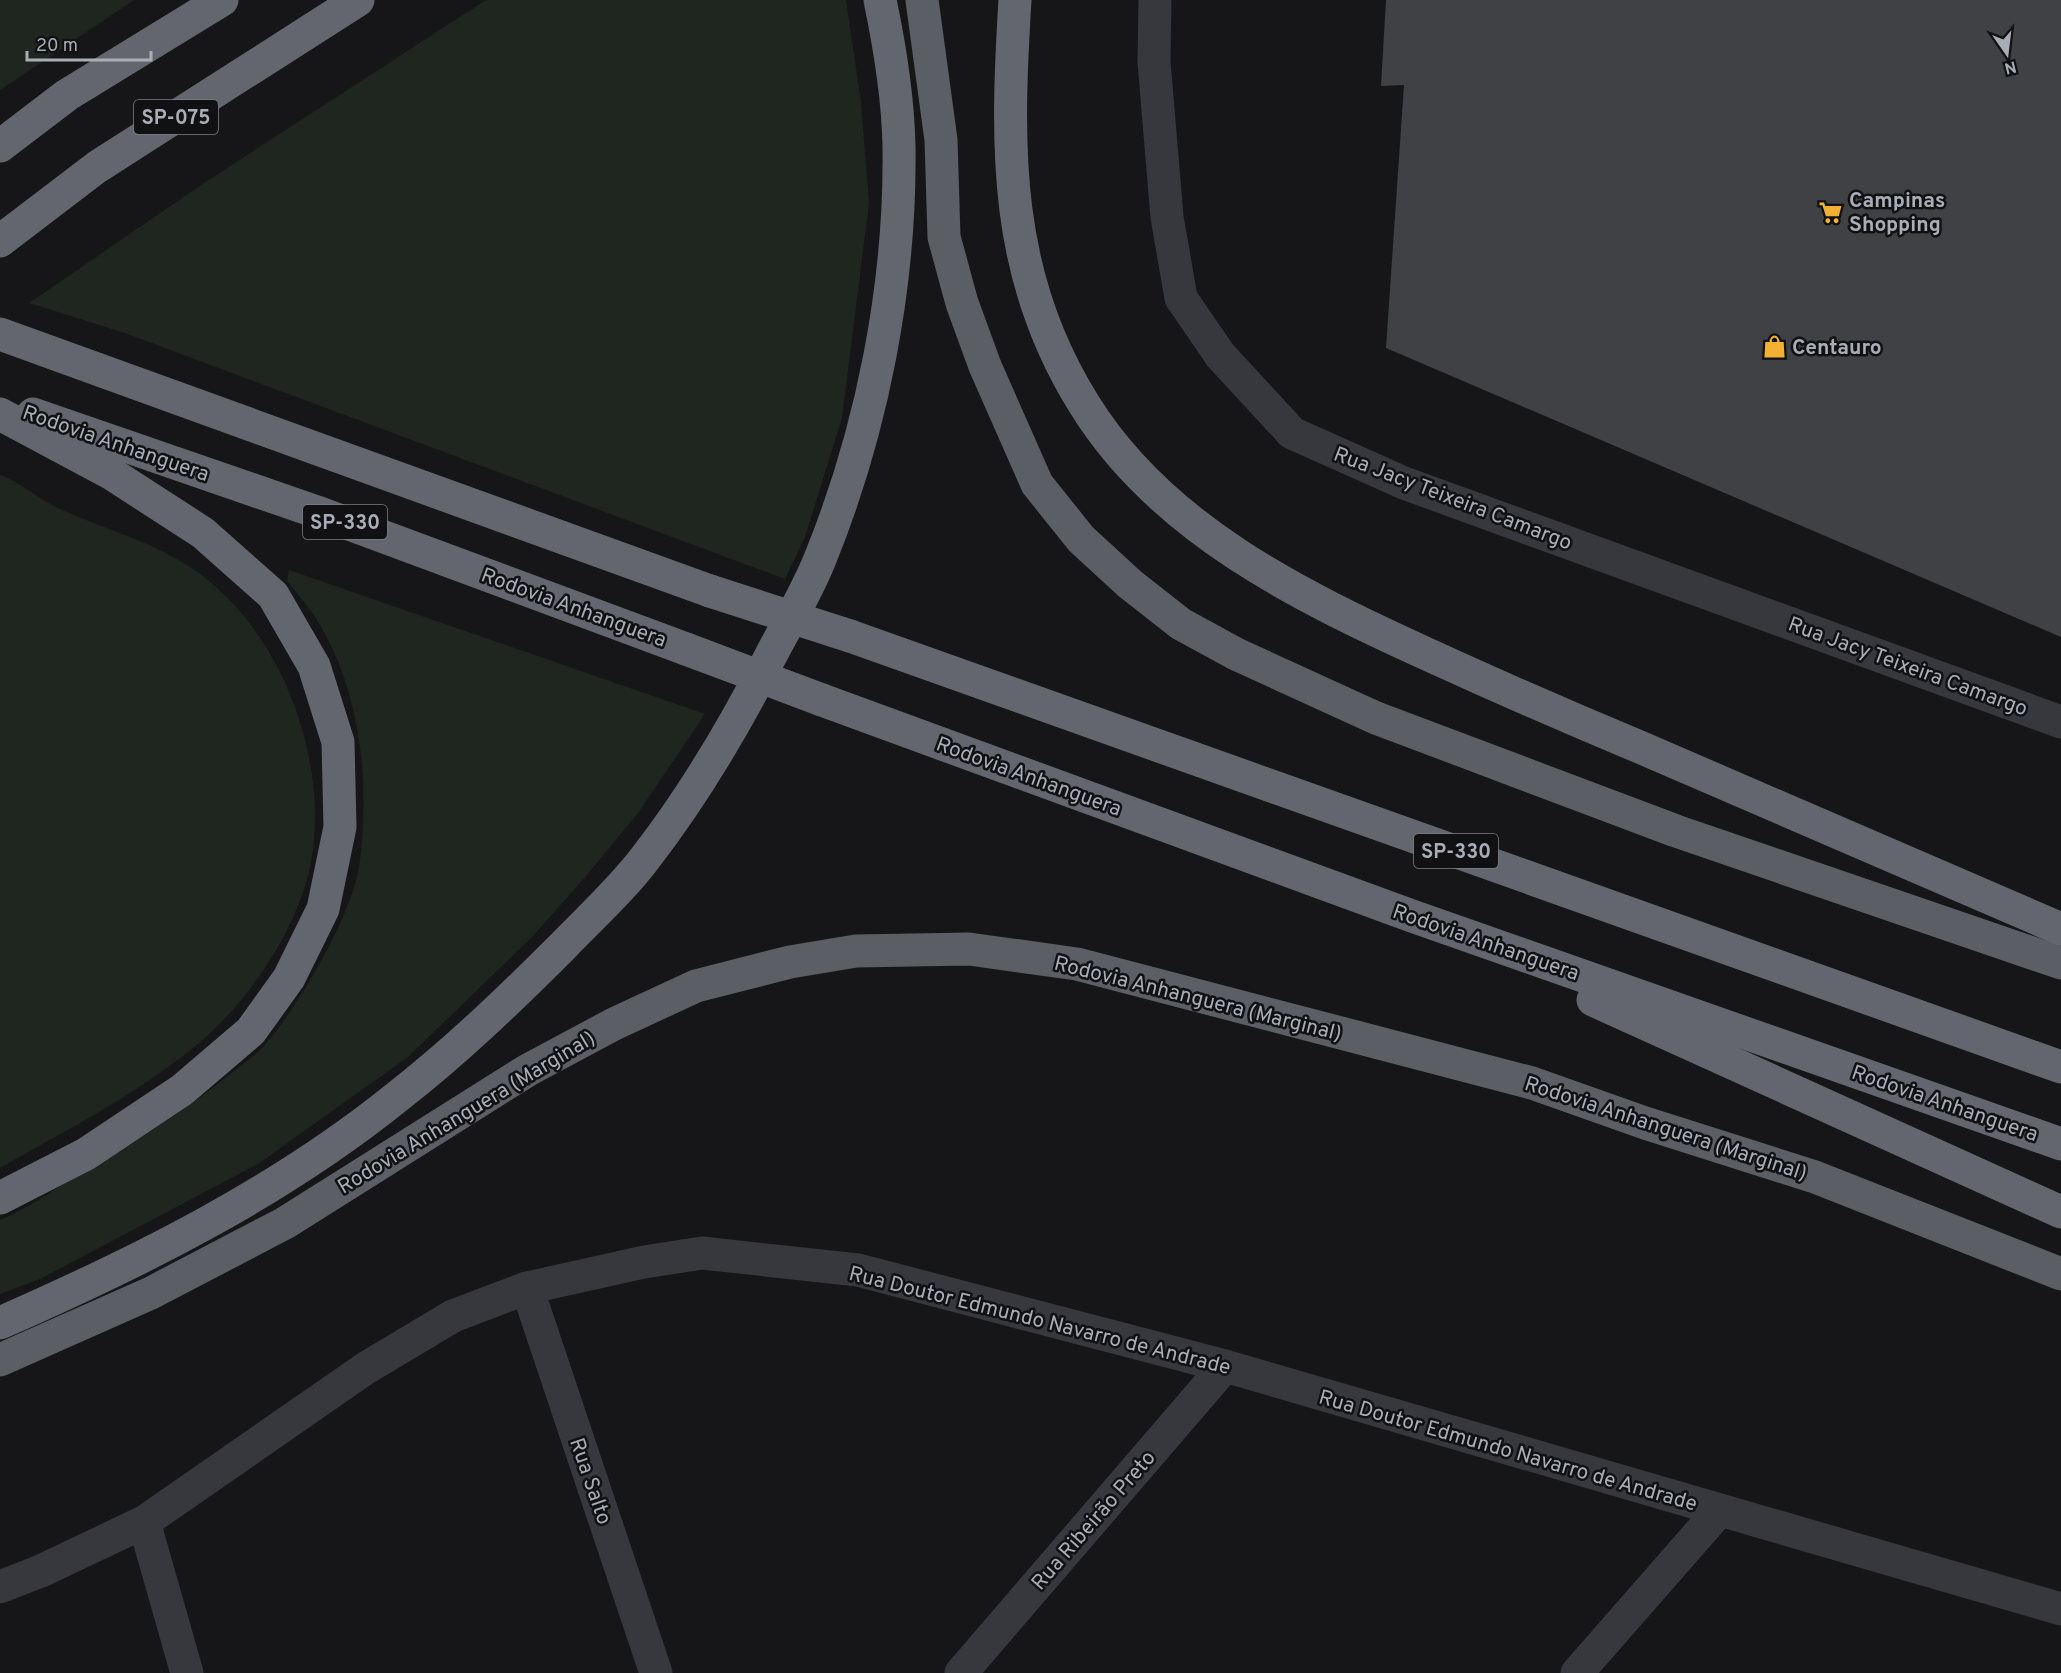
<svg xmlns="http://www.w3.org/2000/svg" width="2061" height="1673" font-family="Overpass,sans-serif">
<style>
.green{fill:#1e261f}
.building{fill:#404145}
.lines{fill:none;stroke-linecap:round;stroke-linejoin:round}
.minor{stroke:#37383d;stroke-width:33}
.tertiary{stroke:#37383d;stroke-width:33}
.trunk{stroke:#5b5e65;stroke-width:33}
.motorway{stroke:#63666e;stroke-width:33}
.motorway-bridge{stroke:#63666e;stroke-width:33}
.labels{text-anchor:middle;stroke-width:5;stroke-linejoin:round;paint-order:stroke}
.shield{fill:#111113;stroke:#7b7e86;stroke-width:1.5}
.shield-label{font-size:20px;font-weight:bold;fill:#a8adb8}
.poi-label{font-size:21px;font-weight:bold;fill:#a8adb8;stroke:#111113;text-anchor:start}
.street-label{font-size:21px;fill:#a8adb8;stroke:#111113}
</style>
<rect width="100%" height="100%" fill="#161618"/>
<g class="green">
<path d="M0 0H134L0 90Z"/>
<path d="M486 0H846L861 102 869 203 842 418 805 537 785 579 122 332 29 303 204 183Z"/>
<path d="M0 475C21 482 37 498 56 507 109 532 163 543 209 581 289 646 333 776 308 876 292 935 252 995 207 1036 146 1090 70 1128 0 1168Z"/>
<path d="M289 570 705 714 638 813 587 875 533 936 408 1057 258 1164 40 1279 0 1294V1220C25 1210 48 1193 71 1180 126 1147 183 1113 233 1072 243 1064 255 1056 264 1046 298 1007 351 917 359 867 371 785 361 688 315 617 307 605 297 593 287 581Z"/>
</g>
<path class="building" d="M1386 0H2061V637L1386 348 1404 85 1381 86Z"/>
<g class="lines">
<g class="minor">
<path d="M527 1288 656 1673"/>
<path d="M144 1522 187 1673"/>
<path d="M0 1587 41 1571 144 1522 366 1368 453 1316 527 1288 644 1262 702 1253 858 1270 1225 1366 2061 1609"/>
<path d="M961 1673 1225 1366"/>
<path d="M1577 1673 1718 1512"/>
</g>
<path class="tertiary" d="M1155 0 1154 62 1167 217 1181 298 1220 355 1292 433 1404 483 2061 722"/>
<g class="trunk">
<path d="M922 0 941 140 944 237 962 303 985 366 1037 484 1081 539 1130 584 1181 624 1236 654 1376 718 1676 831 2061 963"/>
<path d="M0 1360 151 1293 285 1223 528 1070 614 1024 696 986 790 962 856 951 969 949 1077 964 1532 1083 1645 1123 1815 1177 2061 1274"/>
</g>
<g class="motorway">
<path d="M1015 0C1006 146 1003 275 1084 404 1161 529 1300 596 1429 655 1499 687 1570 718 1642 748 1781 809 1921 869 2061 929"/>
<path d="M0 146 67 95 222 0"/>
<path d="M0 241 97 167 358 0"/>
<path d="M0 334 710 591"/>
<path d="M0 414 112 474 203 533 273 595 314 666 338 742 340 827 323 909 289 978 251 1031 182 1090 86 1154 0 1198"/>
<path d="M33 414 317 512 686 649"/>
<path d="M850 636 2061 1067"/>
<path d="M822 700 1412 916 2061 1144"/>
<path d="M1593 1000 2061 1212"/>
<path d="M0 1323C139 1262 278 1193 397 1097 456 1051 510 999 563 946 591 917 622 889 646 857 694 795 733 729 769 659 786 626 806 594 820 559 872 431 901 285 899 146 898 96 890 48 880 0"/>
</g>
<g class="motorway-bridge">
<path d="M710 591 850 636"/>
<path d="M686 649 822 700"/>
</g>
</g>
<defs>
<symbol id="supermarket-bare" viewBox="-9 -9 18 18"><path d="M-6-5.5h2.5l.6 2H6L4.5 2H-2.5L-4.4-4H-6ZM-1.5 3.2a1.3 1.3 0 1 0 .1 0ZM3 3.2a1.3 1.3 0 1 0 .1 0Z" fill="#f2b134" stroke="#111113" stroke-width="2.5" paint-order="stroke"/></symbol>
<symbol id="shop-bare" viewBox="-9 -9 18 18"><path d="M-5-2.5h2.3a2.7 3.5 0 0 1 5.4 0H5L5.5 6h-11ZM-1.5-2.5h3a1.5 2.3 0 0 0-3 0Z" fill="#f2b134" stroke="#111113" stroke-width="2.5" paint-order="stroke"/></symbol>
</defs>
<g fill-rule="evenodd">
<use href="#supermarket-bare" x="1814" y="196" width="33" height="33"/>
<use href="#shop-bare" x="1758" y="330" width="33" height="33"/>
</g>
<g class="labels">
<g class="shield">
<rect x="134" y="100" width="84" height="34" rx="4.5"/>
<rect x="303" y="505" width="84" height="34" rx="4.5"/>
<rect x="1414" y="834" width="84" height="34" rx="4.5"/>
</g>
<g class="shield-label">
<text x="176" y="124">SP-075</text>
<text x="345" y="529">SP-330</text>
<text x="1456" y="858">SP-330</text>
</g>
<g class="poi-label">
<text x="1849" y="207">Campinas<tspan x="1849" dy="24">Shopping</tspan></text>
<text x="1792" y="354">Centauro</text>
</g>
<g class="street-label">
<text transform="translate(116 443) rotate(19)" y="7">Rodovia Anhanguera</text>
<text transform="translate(1453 498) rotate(21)" y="7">Rua Jacy Teixeira Camargo</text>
<text transform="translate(574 607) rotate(20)" y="7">Rodovia Anhanguera</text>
<text transform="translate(1908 666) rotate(20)" y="7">Rua Jacy Teixeira Camargo</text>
<text transform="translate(1029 776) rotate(20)" y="7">Rodovia Anhanguera</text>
<text transform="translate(1486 942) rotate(19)" y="7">Rodovia Anhanguera</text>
<text transform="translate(1198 998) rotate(14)" y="7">Rodovia Anhanguera (Marginal)</text>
<text transform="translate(1945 1103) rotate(19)" y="7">Rodovia Anhanguera</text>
<text transform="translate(466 1112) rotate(-31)" y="7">Rodovia Anhanguera (Marginal)</text>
<text transform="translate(1666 1128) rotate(18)" y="7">Rodovia Anhanguera (Marginal)</text>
<text transform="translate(1040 1320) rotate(14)" y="7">Rua Doutor Edmundo Navarro de Andrade</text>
<text transform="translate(1508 1450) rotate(16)" y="7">Rua Doutor Edmundo Navarro de Andrade</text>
<text transform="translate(591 1481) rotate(71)" y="7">Rua Salto</text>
<text transform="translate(1093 1520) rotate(-49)" y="7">Rua Ribeirão Preto</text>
</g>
</g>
<g transform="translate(2007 54) rotate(166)" stroke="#111113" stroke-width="4.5" paint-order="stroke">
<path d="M0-4.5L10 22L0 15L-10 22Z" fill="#a8adb8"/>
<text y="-9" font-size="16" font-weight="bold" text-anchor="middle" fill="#a8adb8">N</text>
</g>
<path d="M27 51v9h124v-9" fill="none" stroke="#a8adb8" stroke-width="3"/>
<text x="36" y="51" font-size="18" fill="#a8adb8" stroke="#111113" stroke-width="4.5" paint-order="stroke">20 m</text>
</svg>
